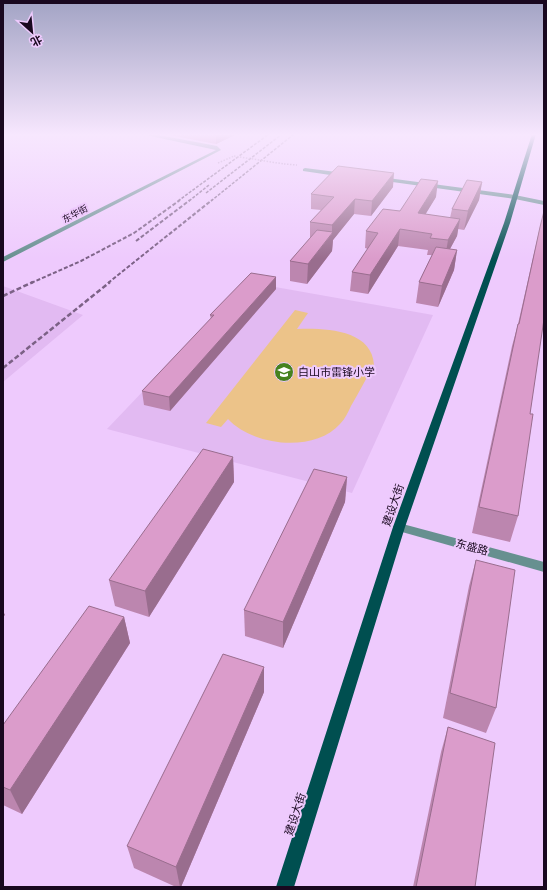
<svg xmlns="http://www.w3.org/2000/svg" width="547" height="890" font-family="Commissioner,'Noto Sans SC',sans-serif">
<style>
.built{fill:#e2baf2}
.green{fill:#ecc389}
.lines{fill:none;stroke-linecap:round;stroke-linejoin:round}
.path{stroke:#ad8fb9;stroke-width:1.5;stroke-dasharray:1.5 1.5;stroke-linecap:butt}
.minor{fill:#679090;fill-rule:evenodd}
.major{fill:#004f50;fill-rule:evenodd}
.rail-far2{stroke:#7b6185;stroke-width:1.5;stroke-dasharray:3 1.5;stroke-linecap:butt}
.rail-far1{stroke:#7b6185;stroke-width:2;stroke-dasharray:4 2;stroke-linecap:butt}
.rail{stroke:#7b6185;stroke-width:2.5;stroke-dasharray:5 2.5;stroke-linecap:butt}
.path-bridge{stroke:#ad8fb9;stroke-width:1.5;stroke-dasharray:1.5 1.5;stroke-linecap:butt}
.wall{fill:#bc86af}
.shaded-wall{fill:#996d8e}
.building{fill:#db9ccb;stroke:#996d8e}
.labels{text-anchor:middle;stroke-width:4;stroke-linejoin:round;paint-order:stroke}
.far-street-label{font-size:9px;fill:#19081f;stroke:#eecafd}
.poi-label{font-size:11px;fill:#19081f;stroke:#eecafd;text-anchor:start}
.street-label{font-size:11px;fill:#19081f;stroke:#eecafd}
</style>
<rect width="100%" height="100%" fill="#eecafd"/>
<g class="built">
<path d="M247 282 433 315 352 493 107 429Z"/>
<path d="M3 286 83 315 3 382Z"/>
</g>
<path class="green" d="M295 310 308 313 297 329C324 328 372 329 374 365 366 379 359 392 351 406 348 412 345 419 340 424 314 453 253 446 228 419L221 427 206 423Z"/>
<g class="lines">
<g class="path">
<path d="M218 163 234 156"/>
<path d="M284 164 297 165"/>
</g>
<g class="minor">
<path d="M141 134H153L217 146 221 150 3 262V257L216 150Z"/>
<path d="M305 168 344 173 347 175 344 177 303 171V169Z"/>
<path d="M380 177 515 195 544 201V205L515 199 378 180V178Z"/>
<path d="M399 523 544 562V572L395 530 393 527 395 524Z"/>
</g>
<path class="major" d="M532 134H536L510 223 405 527 294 887H276L393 527 504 223Z"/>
<g class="rail-far2">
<path d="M206 193 282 134"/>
<path d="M178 201 269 134"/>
<path d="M189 201 209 185"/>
<path d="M211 201 294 134"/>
</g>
<g class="rail-far1">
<path d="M136 241 190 200"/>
<path d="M31 283 81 261 134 233 180 200"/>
<path d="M108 283 212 200"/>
</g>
<g class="rail">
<path d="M3 296 33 282"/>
<path d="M3 368 110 282"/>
</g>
<path class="path-bridge" d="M234 156 284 164"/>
</g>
<g class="wall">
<path d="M164 134H237L216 144Z"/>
<path d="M482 182 479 200 464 230 458 229 457 236 450 249 457 250 454 270 438 307 416 303 419 282 432 255H427L428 250 398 246 368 294 350 291 352 272 368 249 365 248 366 231 436 197 425 214 450 218 452 209Z"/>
<path d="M393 187 371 216 354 214 333 240 332 251 307 284 290 281V261L310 238V222L321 210 311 209V194Z"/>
<path d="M540 227 530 414 518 516 510 542 472 533 512 346 518 324Z"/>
<path d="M276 277V289L170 411 144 405 142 391 211 319 210 315Z"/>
<path d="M233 457 234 482 149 617 115 606 109 580Z"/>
<path d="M347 477 345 502 283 648 245 636 244 610Z"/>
<path d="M476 560 496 708 486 733 443 718 469 586Z"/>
<path d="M124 617 130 643 22 814 3 805V725Z"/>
<path d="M264 667V692L181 887H176L134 868 127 846Z"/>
<path d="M448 727 475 887H413L441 752Z"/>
</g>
<g class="shaded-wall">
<path d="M216 134H237L216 144Z"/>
<path d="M394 173 393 187 371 216 372 201Z"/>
<path d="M438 181 436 197 416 230 418 213Z"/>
<path d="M482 182 479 200 464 230 468 211Z"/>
<path d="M355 199 354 214 333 240 332 251 307 284 308 264 332 234V225Z"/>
<path d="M460 219 457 236 445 258 448 240Z"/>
<path d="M400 229 398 246 368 294 370 275Z"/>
<path d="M457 250 454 270 438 307 442 286Z"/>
<path d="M276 277V289L170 411 169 397Z"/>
<path d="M233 457 234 482 149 617 145 591Z"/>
<path d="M347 477 345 502 283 648V622Z"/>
<path d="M3 611 5 615 3 617Z"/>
<path d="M124 617 130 643 22 814 10 790Z"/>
<path d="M264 667V692L181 887H180L176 867Z"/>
</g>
<g class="building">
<path d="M338 166 394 173 372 201 355 199 332 225 310 222 334 197 311 194Z"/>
<path d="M421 179 438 181 418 213 460 219 448 240 430 238 432 234 400 229 370 275 352 272 378 233 366 231 383 209 400 211Z"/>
<path d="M467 180 482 182 468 211 452 209Z"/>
<path d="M544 211V319L530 414H533L518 516 479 507 518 324H519L540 227Z"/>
<path d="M317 230 333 232 308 264 290 261Z"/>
<path d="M436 247 457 250 442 286 419 282Z"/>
<path d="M251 273 276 277 169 397 142 391 214 315H210Z"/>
<path d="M203 449 233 457 145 591 109 580Z"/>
<path d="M314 469 347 477 283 622 244 610Z"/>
<path d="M476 560 515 570 496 708 450 693Z"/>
<path d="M89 606 124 617 10 790 3 787V725Z"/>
<path d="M223 654 264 667 176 867 127 846Z"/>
<path d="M448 727 495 743 475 887H416Z"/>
</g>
<linearGradient id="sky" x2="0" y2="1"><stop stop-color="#a2a3c4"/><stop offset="0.52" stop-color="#f7e7fe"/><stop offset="1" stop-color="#f7e7fe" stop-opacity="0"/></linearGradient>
<rect width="547" height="259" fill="url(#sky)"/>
<defs>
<symbol id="school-disc" viewBox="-11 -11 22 22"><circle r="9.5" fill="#46821f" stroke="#eecafd"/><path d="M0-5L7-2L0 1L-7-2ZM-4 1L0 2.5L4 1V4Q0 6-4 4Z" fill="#fff"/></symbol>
</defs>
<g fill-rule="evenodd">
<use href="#school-disc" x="273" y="361" width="22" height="22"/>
</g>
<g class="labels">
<g class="far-street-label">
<text transform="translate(75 214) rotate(-28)" y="3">东华街</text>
</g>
<g class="poi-label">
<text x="298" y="376">白山市雷锋小学</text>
</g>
<g class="street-label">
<text transform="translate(393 505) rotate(-71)" y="4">建设大街</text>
<text transform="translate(472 547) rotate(15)" y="4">东盛路</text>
<text transform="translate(295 814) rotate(-72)" y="4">建设大街</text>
</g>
</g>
<rect width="547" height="890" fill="none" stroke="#19081f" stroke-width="8"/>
<g transform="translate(32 32) rotate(153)" stroke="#eecafd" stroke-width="3" paint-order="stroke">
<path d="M0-3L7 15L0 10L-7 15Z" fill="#19081f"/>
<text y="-6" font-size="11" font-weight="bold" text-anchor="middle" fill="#19081f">北</text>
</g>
</svg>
